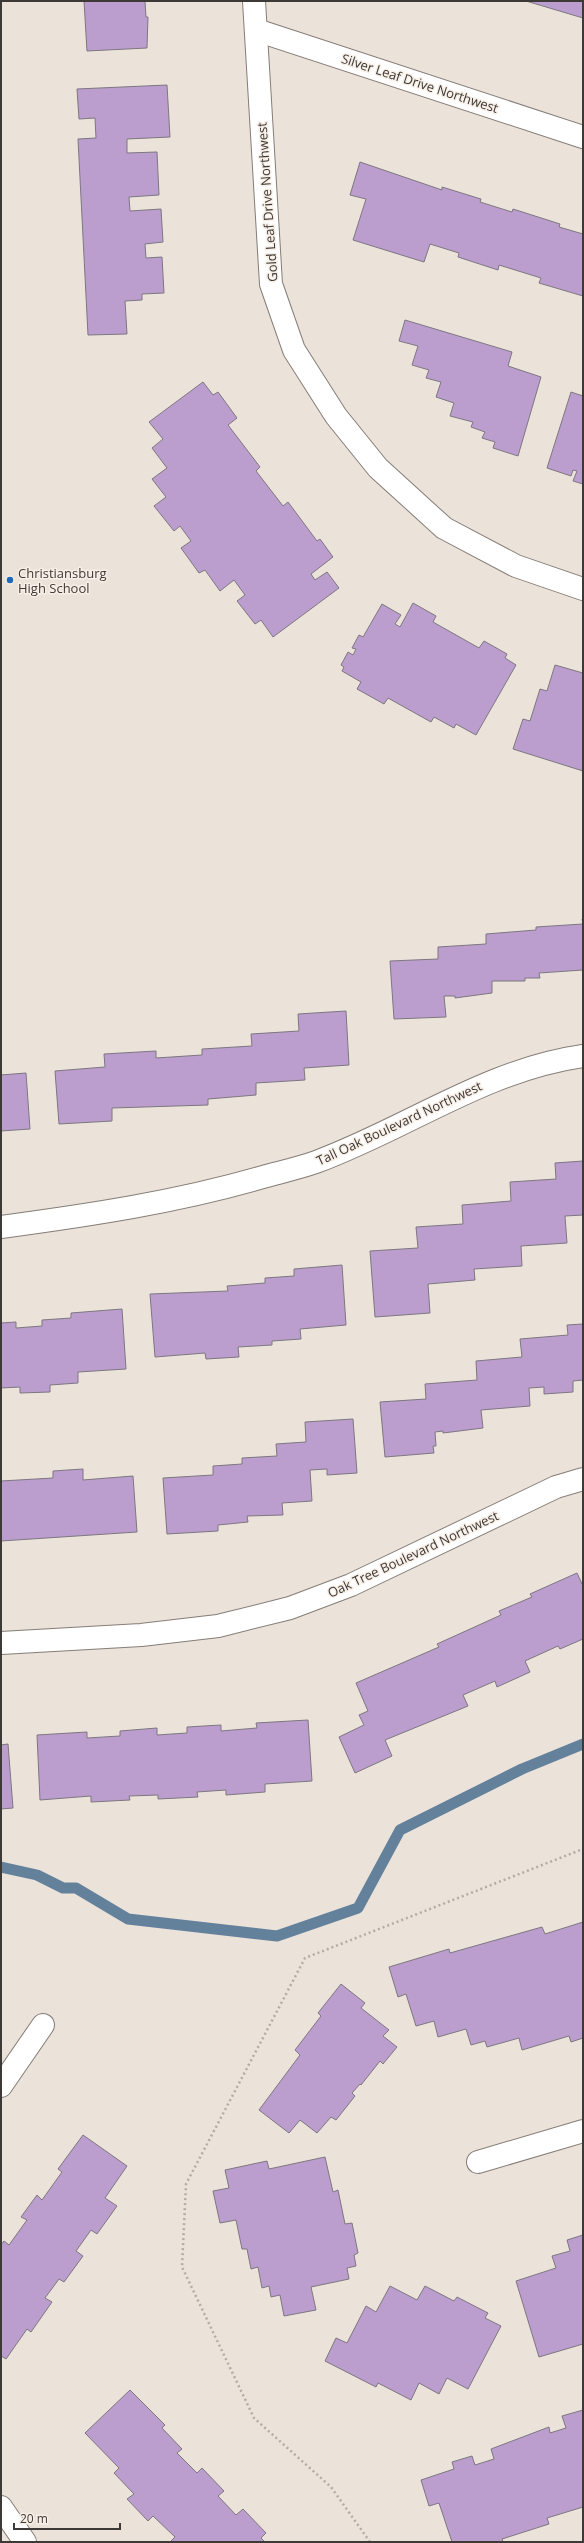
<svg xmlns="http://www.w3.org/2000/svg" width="584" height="2543" font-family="'Open Sans',sans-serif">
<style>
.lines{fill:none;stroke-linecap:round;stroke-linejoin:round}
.stream{stroke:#64819c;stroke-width:11}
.building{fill:#bb9ecd;stroke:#7d7780}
.minor-casing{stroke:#857d76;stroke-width:24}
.path{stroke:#b3aba5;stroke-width:2.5;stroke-dasharray:2 3;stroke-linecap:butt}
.minor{stroke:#fff;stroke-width:22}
.poi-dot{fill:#1c6ab9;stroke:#f8efe7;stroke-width:1.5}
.labels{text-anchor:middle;stroke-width:3;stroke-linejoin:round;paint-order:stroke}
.street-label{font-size:13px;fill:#3d3936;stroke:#f8efe7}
.poi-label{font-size:13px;fill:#3d3936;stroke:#f8efe7;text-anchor:start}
</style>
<rect width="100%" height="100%" fill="#ebe2da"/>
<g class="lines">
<path class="stream" d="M1 1867 37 1875 63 1888H76L128 1919 277 1936 358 1908 400 1830 522 1769 583 1744"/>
</g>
<g class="building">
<path d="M84 1H145L146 17H148L147 48 87 51Z"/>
<path d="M526 1H583V18Z"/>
<path d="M167 85 170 137 127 139V153L157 152 159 195 129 197 130 211 161 209 163 242 145 244 146 258 162 257 164 293 142 294V300L125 301 127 334 88 335 78 139 96 138 95 118 79 119 77 89Z"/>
<path d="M360 162 442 190V187L481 199 480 202 512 212 513 209 560 224 559 227 583 234V296L539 283 541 278 499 265 498 270 458 257 459 253 430 244 424 262 353 240 366 199 350 195Z"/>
<path d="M405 320 512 352 508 366 541 377 518 456 493 448 495 442 482 438 485 432 471 427 473 422 450 416 454 403 436 397 441 382 426 378 429 370 412 365 418 346 399 341Z"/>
<path d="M203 382 213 395 218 392 237 418 228 425 260 467 256 471 283 506 288 502 317 541 320 539 333 557 311 574 315 580 327 572 339 588 273 637 261 620 255 624 237 601 245 595 234 580 220 591 205 570 199 573 181 548 191 541 180 526 174 531 154 506 166 497 152 479 167 468 152 448 163 439 149 422Z"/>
<path d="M571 392 583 396V484L573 481 577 471 573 470 571 476 547 468Z"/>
<path d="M413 603 436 616 433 622 479 648 484 641 507 654 505 658 516 665 476 735 456 724 454 728 434 717 431 722 388 698 384 704 357 689 361 682 342 671 344 667 341 665 348 652 353 655 356 649 352 648 359 635 363 637 382 604 401 615 395 624 400 627Z"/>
<path d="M555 665 583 673V771L513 749 523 719 530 721 540 689 547 691Z"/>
<path d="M582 919H583V970L539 973 540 978H525V981H492V993L455 998V996H444L446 1017 394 1019 390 961 438 959V947L486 944V934L536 930V927L583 924Z"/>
<path d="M346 1011 349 1065 304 1068 305 1080 256 1083V1095L208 1099V1105L112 1108V1121L59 1124 55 1071 105 1067 104 1054 156 1051V1058L202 1055V1049L252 1046 251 1034 299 1031 298 1014Z"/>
<path d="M26 1073 30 1129 1 1131V1075Z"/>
<path d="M583 1161V1215L565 1216 567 1243 521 1246 522 1266 474 1269 475 1280 428 1284 430 1313 375 1317 370 1251 418 1248 416 1227 463 1224 462 1205 511 1201 510 1182 556 1179 555 1163Z"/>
<path d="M342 1265 346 1325 300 1329 301 1339 272 1341V1345L238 1347 239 1357 206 1359 205 1353 155 1357 150 1294 228 1291 227 1286 265 1283V1278L294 1276V1269Z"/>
<path d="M122 1309 126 1369 78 1372V1383L50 1385V1392L20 1393V1387L1 1388V1323L16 1322V1328L42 1326V1320L71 1318V1313Z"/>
<path d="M583 1324V1380L573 1381V1392L544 1394V1387L529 1388 530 1406 481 1410 483 1428 443 1433V1431L435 1432 436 1446H433L434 1453 385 1457 380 1402 426 1399 425 1384 477 1380 476 1361 522 1357 520 1339 568 1335 567 1325Z"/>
<path d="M353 1419 357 1473 327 1475V1469L310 1470 312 1501 282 1503 283 1515 247 1516 248 1522 218 1525V1531L167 1534 163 1478 213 1475V1466L242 1464V1458L277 1456 276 1444 306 1442 305 1422Z"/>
<path d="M83 1469V1480L133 1476 137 1532 1 1541V1481L53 1478V1471Z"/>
<path d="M577 1573 583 1586V1639L560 1649 558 1646 525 1661 530 1672 497 1687 495 1681 463 1695 468 1706 385 1740 392 1756 355 1773 339 1737 364 1725 359 1715 368 1711 356 1683 439 1647 437 1644 501 1615 499 1611 532 1597 530 1594Z"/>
<path d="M308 1720 312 1781 265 1784V1792L226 1795V1790L197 1792 198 1797 158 1799V1795L129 1796 130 1800 91 1802V1796L40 1800 37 1735 87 1732V1738L120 1736V1731L157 1728V1735L187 1733V1727L221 1725V1731L257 1728 256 1723Z"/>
<path d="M8 1744 13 1808 1 1809V1745Z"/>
<path d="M583 1922V2038L571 2042 569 2036 522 2050 519 2038 487 2047 485 2041 471 2045 466 2029 438 2037 434 2021 416 2026 406 1994 398 1997 389 1967 449 1949 450 1953 542 1927 545 1934Z"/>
<path d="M341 1984 365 2003 361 2008 389 2030 383 2036 397 2047 383 2064 380 2061 361 2085 360 2084 352 2093 355 2096 336 2120 331 2117 317 2133 300 2120 289 2133 259 2110 300 2055 295 2050 321 2016 318 2013Z"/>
<path d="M83 2135 127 2166 105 2198 117 2206 97 2234 91 2230 76 2251 83 2256 64 2282 59 2279 45 2298 52 2302 31 2332 27 2329 6 2359 1 2356V2245L4 2241 9 2245 27 2220 21 2217 37 2195 42 2200 62 2172 58 2169Z"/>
<path d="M325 2157 333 2192 338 2190 345 2224 352 2223 358 2253 354 2255 356 2266 347 2268 349 2279 311 2287 316 2310 284 2316 280 2295 271 2297 269 2286 262 2288 258 2267 251 2269 247 2249H242L236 2220 220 2223 213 2191 229 2188 225 2170 267 2161 269 2169Z"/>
<path d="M583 2235V2344L539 2357 516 2281 556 2268 552 2256 570 2251 567 2240Z"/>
<path d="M390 2286 417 2300 425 2286 454 2301 457 2297 488 2313 485 2318 501 2326 468 2389 447 2378 439 2394 419 2383 411 2400 378 2383 376 2387 325 2361 336 2338 347 2343 366 2306 376 2312Z"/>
<path d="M130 2390 165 2425 162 2428 182 2449 177 2453 197 2473 202 2468 224 2491 218 2496 236 2515 243 2509 266 2533 261 2538 265 2542H170L175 2537 153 2516 148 2521 127 2499 134 2494 114 2473 119 2468 85 2433Z"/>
<path d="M583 2410V2507L547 2518 549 2524 502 2539 503 2542H452L439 2503 429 2506 421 2480 454 2469 452 2462 472 2456 475 2465 494 2459 491 2449 549 2427 550 2433 566 2428 562 2416Z"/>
</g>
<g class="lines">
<defs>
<g id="minor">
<path d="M254 1 271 284 294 350 336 416 378 468 444 528 516 566 583 589"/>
<path d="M256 30 583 137"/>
<path d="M1 1227C90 1215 177 1202 263 1177 281 1172 299 1168 316 1162 408 1128 485 1070 583 1056"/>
<path d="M1 1643 141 1635 218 1626 290 1608 351 1585 556 1487 583 1479"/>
<path d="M1 2086 43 2025"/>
<path d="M478 2162 583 2131"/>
<path d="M1 2507 25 2542"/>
</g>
</defs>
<use href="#minor" class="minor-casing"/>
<path class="path" d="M370 2542 331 2487 254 2418 182 2267 186 2184 305 1958 583 1849"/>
<use href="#minor" class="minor"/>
</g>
<circle class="poi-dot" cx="10" cy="580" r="4"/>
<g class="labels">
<g class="street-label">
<text transform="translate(420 83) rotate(18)" y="5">Silver Leaf Drive Northwest</text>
<text transform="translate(267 202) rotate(-94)" y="5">Gold Leaf Drive Northwest</text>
<text transform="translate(399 1123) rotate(-25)" y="5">Tall Oak Boulevard Northwest</text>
<text transform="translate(413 1554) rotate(-25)" y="5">Oak Tree Boulevard Northwest</text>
</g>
<g class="poi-label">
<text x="18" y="578">Christiansburg<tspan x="18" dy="15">High School</tspan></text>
</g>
</g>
<rect width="584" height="2543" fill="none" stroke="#3d3936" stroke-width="4"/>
<path d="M14 2523v6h106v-6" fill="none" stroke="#3d3936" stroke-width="2"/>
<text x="20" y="2523" font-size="12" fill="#3d3936" stroke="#f8efe7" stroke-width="3" paint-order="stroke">20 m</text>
</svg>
